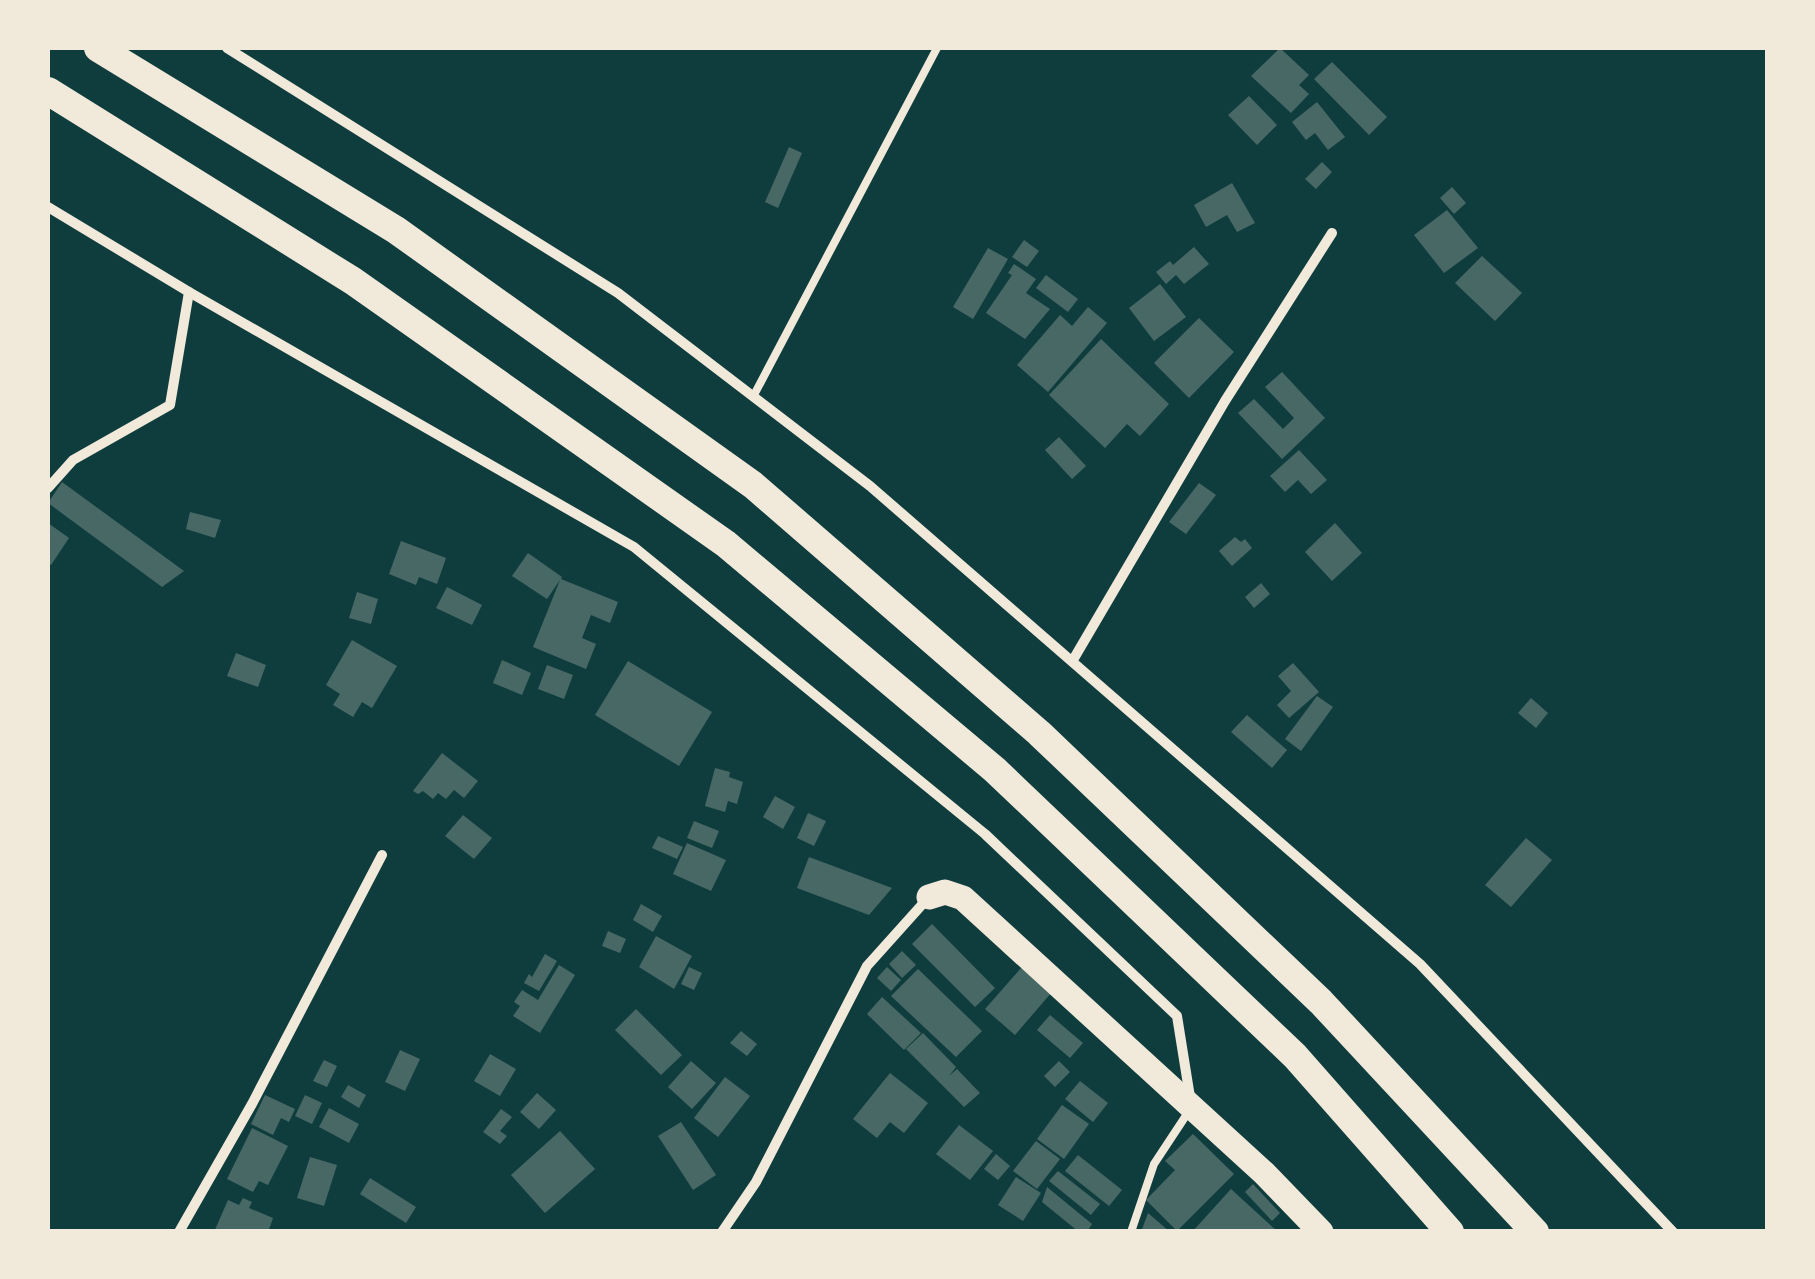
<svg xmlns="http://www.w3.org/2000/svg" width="1815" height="1279" font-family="Spectral,serif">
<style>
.building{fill:#486865}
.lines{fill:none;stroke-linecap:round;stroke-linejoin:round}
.service{stroke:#f1e9da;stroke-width:8}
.minor{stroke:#f1e9da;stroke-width:10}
.primary{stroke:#f1e9da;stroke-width:25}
.trunk{stroke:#f1e9da;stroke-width:28}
</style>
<rect width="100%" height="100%" fill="#0f3d3e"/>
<g class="building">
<path d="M1280 48 1309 75 1299 85 1309 94 1291 113 1251 76Z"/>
<path d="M1332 62 1387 117 1369 135 1314 79Z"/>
<path d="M1249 96 1277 125 1257 145 1228 115Z"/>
<path d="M1317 102 1345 137 1328 150 1315 133 1306 140 1292 122Z"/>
<path d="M789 147 802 153 778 208 765 202Z"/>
<path d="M1322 162 1332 172 1316 189 1305 179Z"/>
<path d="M1232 183 1255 223 1237 232 1227 215 1206 227 1194 205Z"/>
<path d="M1452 187 1466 203 1454 214 1440 198Z"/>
<path d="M1447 210 1478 248 1444 273 1414 235Z"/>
<path d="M1024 240 1039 251 1027 267 1012 257Z"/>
<path d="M1194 247 1209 264 1184 284 1176 275 1166 284 1156 272 1170 261 1173 265Z"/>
<path d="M988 248 1008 259 973 319 953 307Z"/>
<path d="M1482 256 1522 293 1495 321 1455 283Z"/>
<path d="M1014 264 1036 279 1026 293 1050 309 1025 339 986 313 1012 275 1008 273Z"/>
<path d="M1046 275 1078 299 1068 312 1036 288Z"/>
<path d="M1160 284 1186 317 1154 341 1129 308Z"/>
<path d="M1088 307 1107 323 1048 392 1017 365 1060 315 1072 326Z"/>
<path d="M1199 318 1234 352 1189 398 1154 363Z"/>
<path d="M1101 339 1169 404 1140 436 1127 424 1105 448 1049 395Z"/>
<path d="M1282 372 1325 418 1282 459 1238 413 1254 399 1283 429 1294 418 1265 387Z"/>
<path d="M1059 437 1086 466 1072 479 1045 450Z"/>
<path d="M1299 450 1327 480 1311 494 1298 480 1285 492 1270 476Z"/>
<path d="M62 482 184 571 162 587 48 503Z"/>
<path d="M1199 483 1216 495 1186 534 1169 522Z"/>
<path d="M190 512 221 520 215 538 186 529Z"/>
<path d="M48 523 69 538 51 565 48 563Z"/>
<path d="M1335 523 1362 553 1332 581 1305 552Z"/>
<path d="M1235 537 1241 542 1245 539 1252 548 1232 566 1219 551Z"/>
<path d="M401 541 446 558 437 584 419 577 416 585 389 574Z"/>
<path d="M528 553 562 577 561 579 618 602 610 623 591 615 582 638 596 644 586 669 533 647 560 580 547 599 512 576Z"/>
<path d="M1261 583 1270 594 1254 608 1245 597Z"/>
<path d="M447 587 482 605 472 625 436 608Z"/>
<path d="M357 592 378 599 371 624 349 618Z"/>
<path d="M352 640 397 666 372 708 362 702 353 717 333 705 340 694 326 685Z"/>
<path d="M236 653 266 665 258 687 227 676Z"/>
<path d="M502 660 531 673 522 695 493 683Z"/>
<path d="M628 661 712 712 679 766 595 715Z"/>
<path d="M1293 663 1319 692 1289 718 1277 705 1291 691 1278 676Z"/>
<path d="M547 665 573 675 564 699 538 689Z"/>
<path d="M1317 696 1333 707 1301 751 1285 739Z"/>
<path d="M1531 698 1548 713 1536 728 1518 713Z"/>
<path d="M1247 715 1287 750 1272 768 1231 732Z"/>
<path d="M442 753 478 781 464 798 454 790 446 799 438 793 433 799 423 791 418 794 413 791Z"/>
<path d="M715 768 730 772 729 777 743 782 737 804 728 801 725 812 705 806Z"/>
<path d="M775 796 795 807 783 829 763 817Z"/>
<path d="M808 813 826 821 814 846 797 838Z"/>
<path d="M463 815 492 838 474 859 445 836Z"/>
<path d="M694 821 719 831 712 848 687 838Z"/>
<path d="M658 836 683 847 677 859 652 848Z"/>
<path d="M1526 838 1552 860 1511 907 1485 885Z"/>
<path d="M687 843 726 860 711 891 673 874Z"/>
<path d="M809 857 892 888 869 915 797 888Z"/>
<path d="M641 904 662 916 653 932 633 920Z"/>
<path d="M932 924 995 988 975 1007 912 944Z"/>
<path d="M608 931 626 939 620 953 602 946Z"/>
<path d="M656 936 692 956 674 989 639 967Z"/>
<path d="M902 951 916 965 902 978 889 964Z"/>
<path d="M545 954 557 961 539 991 524 983 529 974 532 977Z"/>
<path d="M559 965 575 975 540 1033 513 1016 520 1006 514 1002 522 990 538 1000Z"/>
<path d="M689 967 702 973 694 990 681 984Z"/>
<path d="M887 967 901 980 891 991 877 978Z"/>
<path d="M1022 967 1052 992 1015 1035 985 1009Z"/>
<path d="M918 969 982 1031 956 1057 891 996Z"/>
<path d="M882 997 921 1033 904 1050 867 1014Z"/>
<path d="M636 1009 682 1055 661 1075 615 1030Z"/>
<path d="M1050 1015 1083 1043 1070 1058 1037 1030Z"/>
<path d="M741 1031 757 1044 747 1056 730 1043Z"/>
<path d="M923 1033 956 1067 949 1076 957 1069 980 1093 964 1107 906 1049Z"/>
<path d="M400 1050 420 1059 405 1091 385 1082Z"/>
<path d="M490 1054 516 1069 500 1096 474 1081Z"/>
<path d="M324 1060 337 1066 327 1087 313 1081Z"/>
<path d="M691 1061 716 1083 692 1109 668 1087Z"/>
<path d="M1059 1061 1070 1072 1055 1087 1044 1076Z"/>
<path d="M890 1073 928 1103 904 1133 890 1122 877 1138 853 1119Z"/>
<path d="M725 1077 750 1096 718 1137 694 1118Z"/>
<path d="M1080 1081 1108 1103 1093 1122 1065 1099Z"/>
<path d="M348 1085 366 1095 359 1108 341 1097Z"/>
<path d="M537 1093 556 1110 539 1129 520 1112Z"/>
<path d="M265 1095 295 1109 289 1122 281 1118 273 1135 251 1124Z"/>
<path d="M305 1095 322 1103 312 1124 295 1116Z"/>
<path d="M1062 1105 1089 1124 1064 1159 1037 1139Z"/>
<path d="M329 1108 359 1124 349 1143 319 1127Z"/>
<path d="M501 1109 512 1117 500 1131 507 1136 500 1144 483 1132Z"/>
<path d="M681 1122 716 1175 693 1190 658 1136Z"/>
<path d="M959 1125 993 1151 970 1180 936 1154Z"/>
<path d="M252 1128 288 1146 268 1185 259 1181 253 1192 227 1179Z"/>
<path d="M560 1131 595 1169 545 1213 511 1175Z"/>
<path d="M1193 1134 1234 1174 1177 1231 1146 1200 1175 1170 1165 1161Z"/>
<path d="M1036 1141 1060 1159 1037 1189 1013 1171Z"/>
<path d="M996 1154 1010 1166 998 1180 984 1169Z"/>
<path d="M1078 1155 1122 1190 1109 1206 1065 1171Z"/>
<path d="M310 1157 337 1165 324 1206 297 1198Z"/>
<path d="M1058 1171 1100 1204 1091 1215 1049 1181Z"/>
<path d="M1016 1177 1041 1193 1023 1221 998 1205Z"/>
<path d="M370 1178 416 1207 406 1223 360 1194Z"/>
<path d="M1253 1184 1280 1213 1272 1221 1245 1192Z"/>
<path d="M1047 1187 1092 1224 1087 1232H1079L1042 1202Z"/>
<path d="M1231 1189 1278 1232H1192Z"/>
<path d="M243 1198 252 1202 249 1208 273 1218 268 1232H214L228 1200 239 1205Z"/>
<path d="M1148 1213 1170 1232H1141Z"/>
</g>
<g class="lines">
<g class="service">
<path d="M754 395 937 48"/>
<path d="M1131 1232 1154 1164 1189 1111"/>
</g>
<g class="minor">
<path d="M227 48 618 293 870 486 1420 964 1673 1232"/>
<path d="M48 207 189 292 634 547 985 834 1177 1016 1190 1097"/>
<path d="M48 488 73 460 170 405 189 292"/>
<path d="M1073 660 1225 401 1332 233"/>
<path d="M179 1232 252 1104 382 855"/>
<path d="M722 1232 756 1182 867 966 928 898"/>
</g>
<path class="primary" d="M929 897 945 892 963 898 1264 1173 1321 1232"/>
<g class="trunk">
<path d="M98 48 396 230 753 485 1039 733 1321 1002 1535 1232"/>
<path d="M48 91 353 281 726 544 995 770 1295 1056 1450 1232"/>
</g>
</g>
<rect width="1815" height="1279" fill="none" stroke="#f1e9da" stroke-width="100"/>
</svg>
